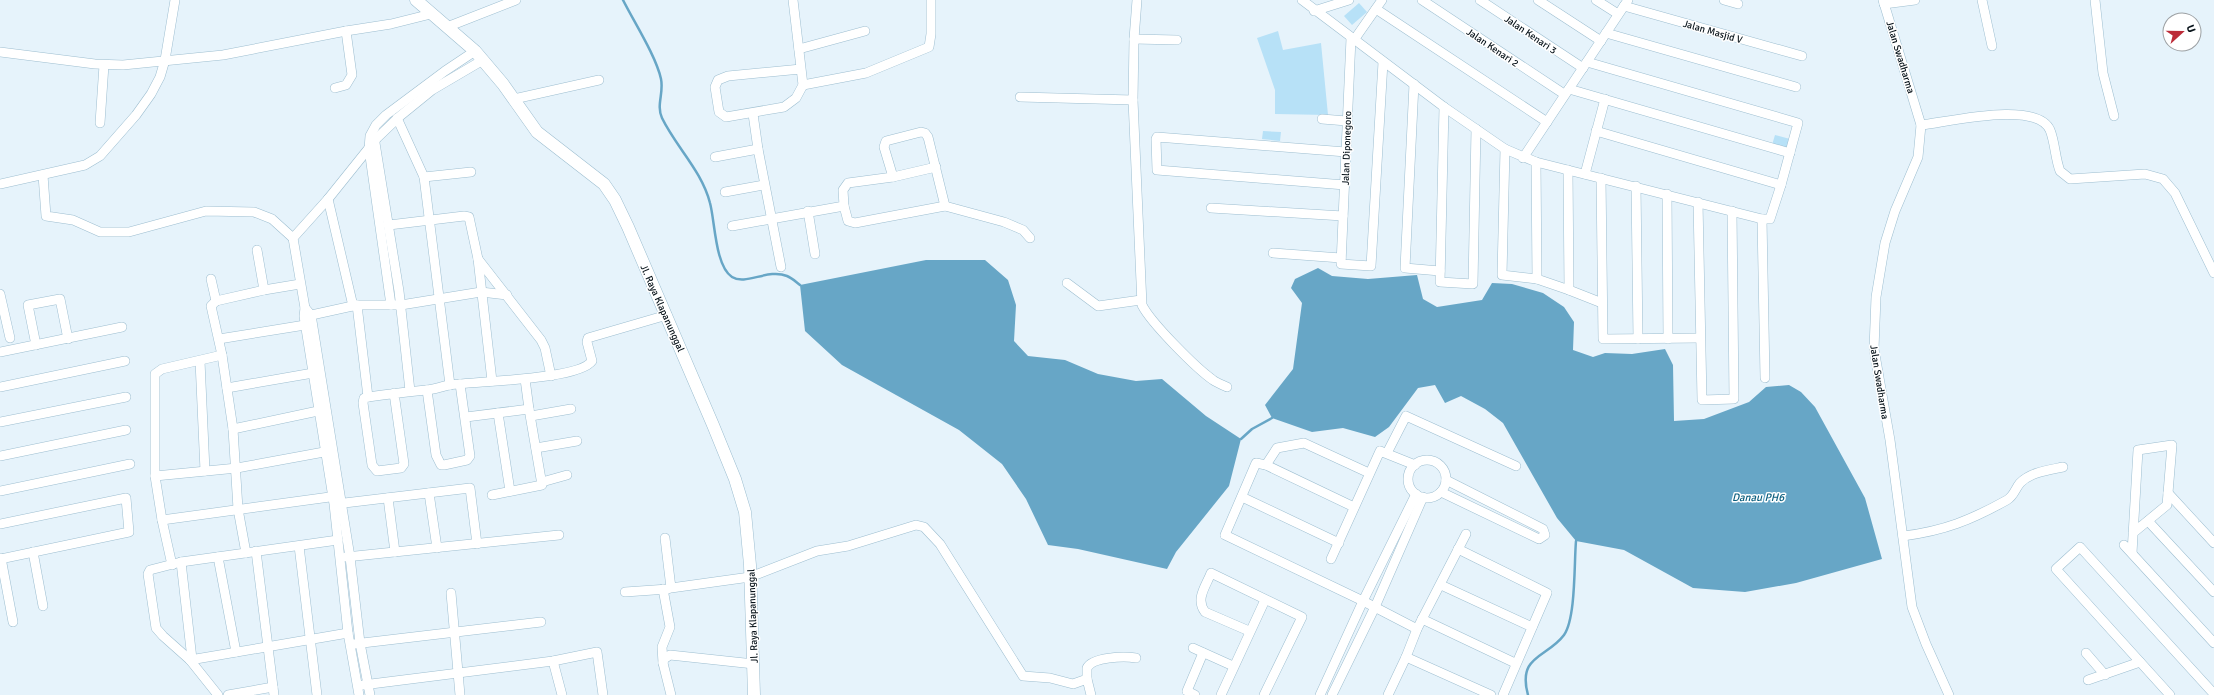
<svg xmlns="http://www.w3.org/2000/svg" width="2214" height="695" font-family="Signika,sans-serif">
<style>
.green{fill:#b7e1f7}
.water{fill:#67a6c6}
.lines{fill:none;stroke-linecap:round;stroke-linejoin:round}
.stream{stroke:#67a6c6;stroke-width:2.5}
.minor-casing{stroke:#9dbed0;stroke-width:10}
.tertiary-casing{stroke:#9dbed0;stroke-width:13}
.minor{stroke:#fff;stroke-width:9}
.tertiary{stroke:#fff;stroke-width:12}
.labels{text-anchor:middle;stroke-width:3;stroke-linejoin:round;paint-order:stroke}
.street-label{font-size:10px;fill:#071219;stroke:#fff}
.water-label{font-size:11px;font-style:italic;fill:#095d7d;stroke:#fff}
</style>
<rect width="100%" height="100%" fill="#e6f3fb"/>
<g class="green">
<path d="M1359 3 1367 12 1352 25 1344 16Z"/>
<path d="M1278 31 1283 50 1321 43 1328 115 1275 114V90L1257 38Z"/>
<path d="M1263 131 1281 132 1280 141 1262 139Z"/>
<path d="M1775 135 1790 139 1788 150 1772 145Z"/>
</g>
<g class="water">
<path d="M926 260H985L1008 280 1016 305 1014 341 1028 356 1065 360 1098 374 1136 381 1162 379 1206 416 1241 439 1229 486 1176 552 1167 569 1078 549 1048 545 1026 499 1002 464 959 430 842 365 805 331 800 285Z"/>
<path d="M1318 268 1332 276 1368 279 1417 275 1423 299 1437 307 1482 300 1492 283 1512 284 1543 293 1564 307 1574 322 1573 350 1593 357 1605 353 1632 354 1665 349 1673 365 1674 421 1704 419 1749 402 1766 387 1789 385 1801 392 1815 407 1865 498 1882 559 1796 583 1745 592 1693 588 1624 550 1576 541 1557 518 1503 423 1485 409 1461 396 1445 403 1435 385 1418 388 1389 427 1375 437 1343 428 1312 432 1272 418 1265 405 1293 369 1302 303 1291 288 1295 279Z"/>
</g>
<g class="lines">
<g class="stream">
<path d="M623 0C634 22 656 56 661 79 664 93 656 105 662 118 676 147 702 171 710 203 715 221 715 266 732 277 746 286 768 268 787 276 792 278 796 282 800 285"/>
<path d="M1241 439 1252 429 1272 418"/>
<path d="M1528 695C1517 655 1547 658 1564 635 1576 618 1574 563 1576 541"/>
</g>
<defs>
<g id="minor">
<path d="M793 0 803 85 796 98 784 107 726 117 719 112 715 87 718 80 728 76 801 69"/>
<path d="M1137 0 1134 39 1133 100 1142 305C1151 323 1196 368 1213 380 1217 383 1223 385 1227 387"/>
<path d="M1302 0 1444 107 1505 149 1536 162 1762 219H1770L1781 185 1798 123 1587 62"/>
<path d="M1422 0 1564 94"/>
<path d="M1480 0 1583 68"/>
<path d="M1538 0 1601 41"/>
<path d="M1596 0 1618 14"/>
<path d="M1724 0 1738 4"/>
<path d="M1883 0 1921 125 1918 157 1895 211 1885 243 1876 297 1874 349 1890 440 1912 607 1926 644 1949 695"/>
<path d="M1982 0 1992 46"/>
<path d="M2095 0 2103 73 2114 116"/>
<path d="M1884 4 1915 0"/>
<path d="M1624 6 1802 56"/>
<path d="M1376 9 1547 122"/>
<path d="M1314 11 1349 0"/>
<path d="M447 27 516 0"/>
<path d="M1606 33 1796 87"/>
<path d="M1351 38 1341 264 1371 266 1383 62"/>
<path d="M1134 39 1177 40"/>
<path d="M1354 40 1382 0"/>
<path d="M799 49 865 31"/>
<path d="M0 52 95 64 123 65 223 55 346 31 391 24 431 14"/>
<path d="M1414 84 1405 268 1440 271"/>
<path d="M803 85 866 73 929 47 931 34V0"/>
<path d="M335 88 346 85 352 75 346 31"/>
<path d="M1569 89 1790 153"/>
<path d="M1020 97 1133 100"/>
<path d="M514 99 599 80"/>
<path d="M1444 107 1440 282 1473 284 1476 129"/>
<path d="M753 114 758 149"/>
<path d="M397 118 424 177 450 385"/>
<path d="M1322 119 1347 121"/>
<path d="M100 123 104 65"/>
<path d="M1921 125C1948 122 2037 100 2050 130 2055 142 2055 158 2060 171L2070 179 2145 174 2163 179 2175 193 2214 273"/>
<path d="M1596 131 1781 185"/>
<path d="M375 143 399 291 410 391"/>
<path d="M1505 149 1502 275 1537 279 1536 162"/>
<path d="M715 157 758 149 781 267"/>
<path d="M1523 158 1628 0"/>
<path d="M1568 170 1569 290 1602 303"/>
<path d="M1585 174 1605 99"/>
<path d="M43 175 46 216 73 220 100 232H129L206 211 254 212 272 219 293 238"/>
<path d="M424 177 471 172"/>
<path d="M893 177 936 167"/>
<path d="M1601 178 1603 339 1700 338"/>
<path d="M0 184 85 165 100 156 136 115 151 94 160 77 165 60 175 0"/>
<path d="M1345 185 1157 170 1156 139 1157 137 1346 152"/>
<path d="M1636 186 1638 339"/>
<path d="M725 192 764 185"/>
<path d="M1667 194 1668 339"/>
<path d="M328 199 353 306"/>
<path d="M1698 202 1702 400 1734 399 1732 211"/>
<path d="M844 206 848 221 855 223 945 206 1004 222 1023 230 1030 238"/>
<path d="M1211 208 1343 216"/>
<path d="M808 211 815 254"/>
<path d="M1762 219 1765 378"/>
<path d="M389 225 464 216 469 217 478 259 492 381"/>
<path d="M732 226 844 206 843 190 848 183 893 177 884 147 886 141 921 132 925 133 928 137 945 206"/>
<path d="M257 250 264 290"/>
<path d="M1273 253 1341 258"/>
<path d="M478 259 541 340 545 348 551 376"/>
<path d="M211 279 216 301"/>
<path d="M1537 279 1569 290"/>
<path d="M1067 283 1098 306 1141 300"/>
<path d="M0 294 10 338"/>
<path d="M357 305 368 397"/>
<path d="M391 305 369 149 370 136 376 125 386 115 445 71 475 51"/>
<path d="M305 308 311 315 312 321 350 557 360 643 370 695"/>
<path d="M307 316 357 305H401L481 292 507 295"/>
<path d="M219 339 305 325"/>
<path d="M36 345 28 305 60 299 68 339"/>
<path d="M0 352 122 327"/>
<path d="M200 361 205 471"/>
<path d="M0 387 125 361"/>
<path d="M227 388 313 373"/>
<path d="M427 390 436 455 441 465H444L467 460 470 456 460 384"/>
<path d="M394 393 404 464 401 468 377 471 372 465 363 403 364 398 368 397C388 394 406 392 426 390 434 390 442 386 450 385 475 381 579 380 592 361L587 342 588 338 667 315"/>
<path d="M498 413 510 491"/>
<path d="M531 416 571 409"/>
<path d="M466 417 529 409 525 379"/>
<path d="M0 422 126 397"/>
<path d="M233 429 318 411"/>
<path d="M536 448 577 441"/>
<path d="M1387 453 1406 416 1516 466"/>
<path d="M0 456 126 430"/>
<circle cx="1427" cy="479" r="19"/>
<path d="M1266 465 1277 448 1304 443 1369 473"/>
<path d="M155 476 237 468 324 452"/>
<path d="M542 482 567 475"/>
<path d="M0 491 130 464"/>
<path d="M1441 492 1539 539 1545 535 1543 529 1446 480"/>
<path d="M429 493 437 548"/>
<path d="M2168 493 2214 543"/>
<path d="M492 495 542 485 529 409"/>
<path d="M1242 497 1339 543"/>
<path d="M388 498 395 552"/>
<path d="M336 504 470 488 477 544"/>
<path d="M1354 507 1266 465 1256 463 1225 535 1363 601 1417 629"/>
<path d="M162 520 337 496"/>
<path d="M2148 521 2214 592"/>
<path d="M0 524 126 498 129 532 0 559"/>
<path d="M1466 534 1417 629 1406 657 1491 695"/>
<path d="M1903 536C1944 531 1971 520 2007 500 2014 496 2015 489 2020 483 2031 472 2049 470 2063 467"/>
<path d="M665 538 671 588 750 577 817 551 848 546 916 525 924 527 940 544 1023 676 1050 678 1073 684 1087 679 1091 695"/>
<path d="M2124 545 2214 643"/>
<path d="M299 546 317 695"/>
<path d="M1458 549 1547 593 1503 695"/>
<path d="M256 551 274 695"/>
<path d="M33 552 43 606"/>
<path d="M246 553 238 509 233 429 222 355 211 306 216 301 264 290 300 284"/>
<path d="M2132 553 2138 450 2172 445 2167 505 2133 533"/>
<path d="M218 557 236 652"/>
<path d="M346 557 559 535"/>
<path d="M1 558 13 622"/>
<path d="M1331 559 1380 451 1415 465"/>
<path d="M181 562 192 659"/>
<path d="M172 565 162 520 155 476V374L162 369 222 355"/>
<path d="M1441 585 1532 627"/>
<path d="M663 589 670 627 662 647 663 663"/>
<path d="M625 592 668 589"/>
<path d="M451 593 460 695"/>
<path d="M1422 619 1515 663"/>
<path d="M1249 631 1205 612C1195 599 1206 586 1211 573L1302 617 1264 695"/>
<path d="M354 644 541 622"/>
<path d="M1193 648 1233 666"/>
<path d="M2086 653 2105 675"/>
<path d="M190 660 348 633"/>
<path d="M553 661 562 695"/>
<path d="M1087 679V668C1092 657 1124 656 1136 658"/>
<path d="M2088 680 2140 662"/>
<path d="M363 685 553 661 597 652 603 695"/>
<path d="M218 695 190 660 163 636 156 628 148 574 150 570 181 562 338 540"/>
<path d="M228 695 273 687"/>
<path d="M359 695 348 633 334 504 304 316 305 308 293 238 328 199 377 138 400 116 432 90 483 60"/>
<path d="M671 695 663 663 664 659 670 655 754 664"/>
<path d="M1195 695 1187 691 1203 653"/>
<path d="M1221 695 1265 600"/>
<path d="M1320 695 1363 601 1416 494"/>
<path d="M1332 695 1375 607 1423 497"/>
<path d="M1388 695 1406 657"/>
<path d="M2170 695 2056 569 2080 547 2214 694"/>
</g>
<path id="tertiary" d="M416 0 475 51 503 84 537 132 604 184 615 200 628 227 713 425 735 479 745 512 750 565 754 695"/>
</defs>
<use href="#minor" class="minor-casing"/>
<use href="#tertiary" class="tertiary-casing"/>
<use href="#minor" class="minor"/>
<use href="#tertiary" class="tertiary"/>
</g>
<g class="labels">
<g class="street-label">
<text transform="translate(1713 31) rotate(16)" y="4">Jalan Masjid V</text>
<text transform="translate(1531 34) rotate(34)" y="4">Jalan Kenari 3</text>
<text transform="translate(1493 47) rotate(34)" y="4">Jalan Kenari 2</text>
<text transform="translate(1901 57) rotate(73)" y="4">Jalan Swadharma</text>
<text transform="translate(1346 148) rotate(-88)" y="4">Jalan Diponegoro</text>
<text transform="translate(663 308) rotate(66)" y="4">Jl. Raya Klapanunggal</text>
<text transform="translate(1880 382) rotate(81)" y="4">Jalan Swadharma</text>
<text transform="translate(752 616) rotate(-92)" y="4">Jl. Raya Klapanunggal</text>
</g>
<g class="water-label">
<text x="1758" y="501">Danau PH6</text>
</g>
</g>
<g transform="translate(2182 32) rotate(69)"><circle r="19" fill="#ffffff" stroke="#9ca0a3"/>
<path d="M0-3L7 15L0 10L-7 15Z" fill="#bc2b38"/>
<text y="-6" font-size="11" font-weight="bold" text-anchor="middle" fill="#071219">U</text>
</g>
</svg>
